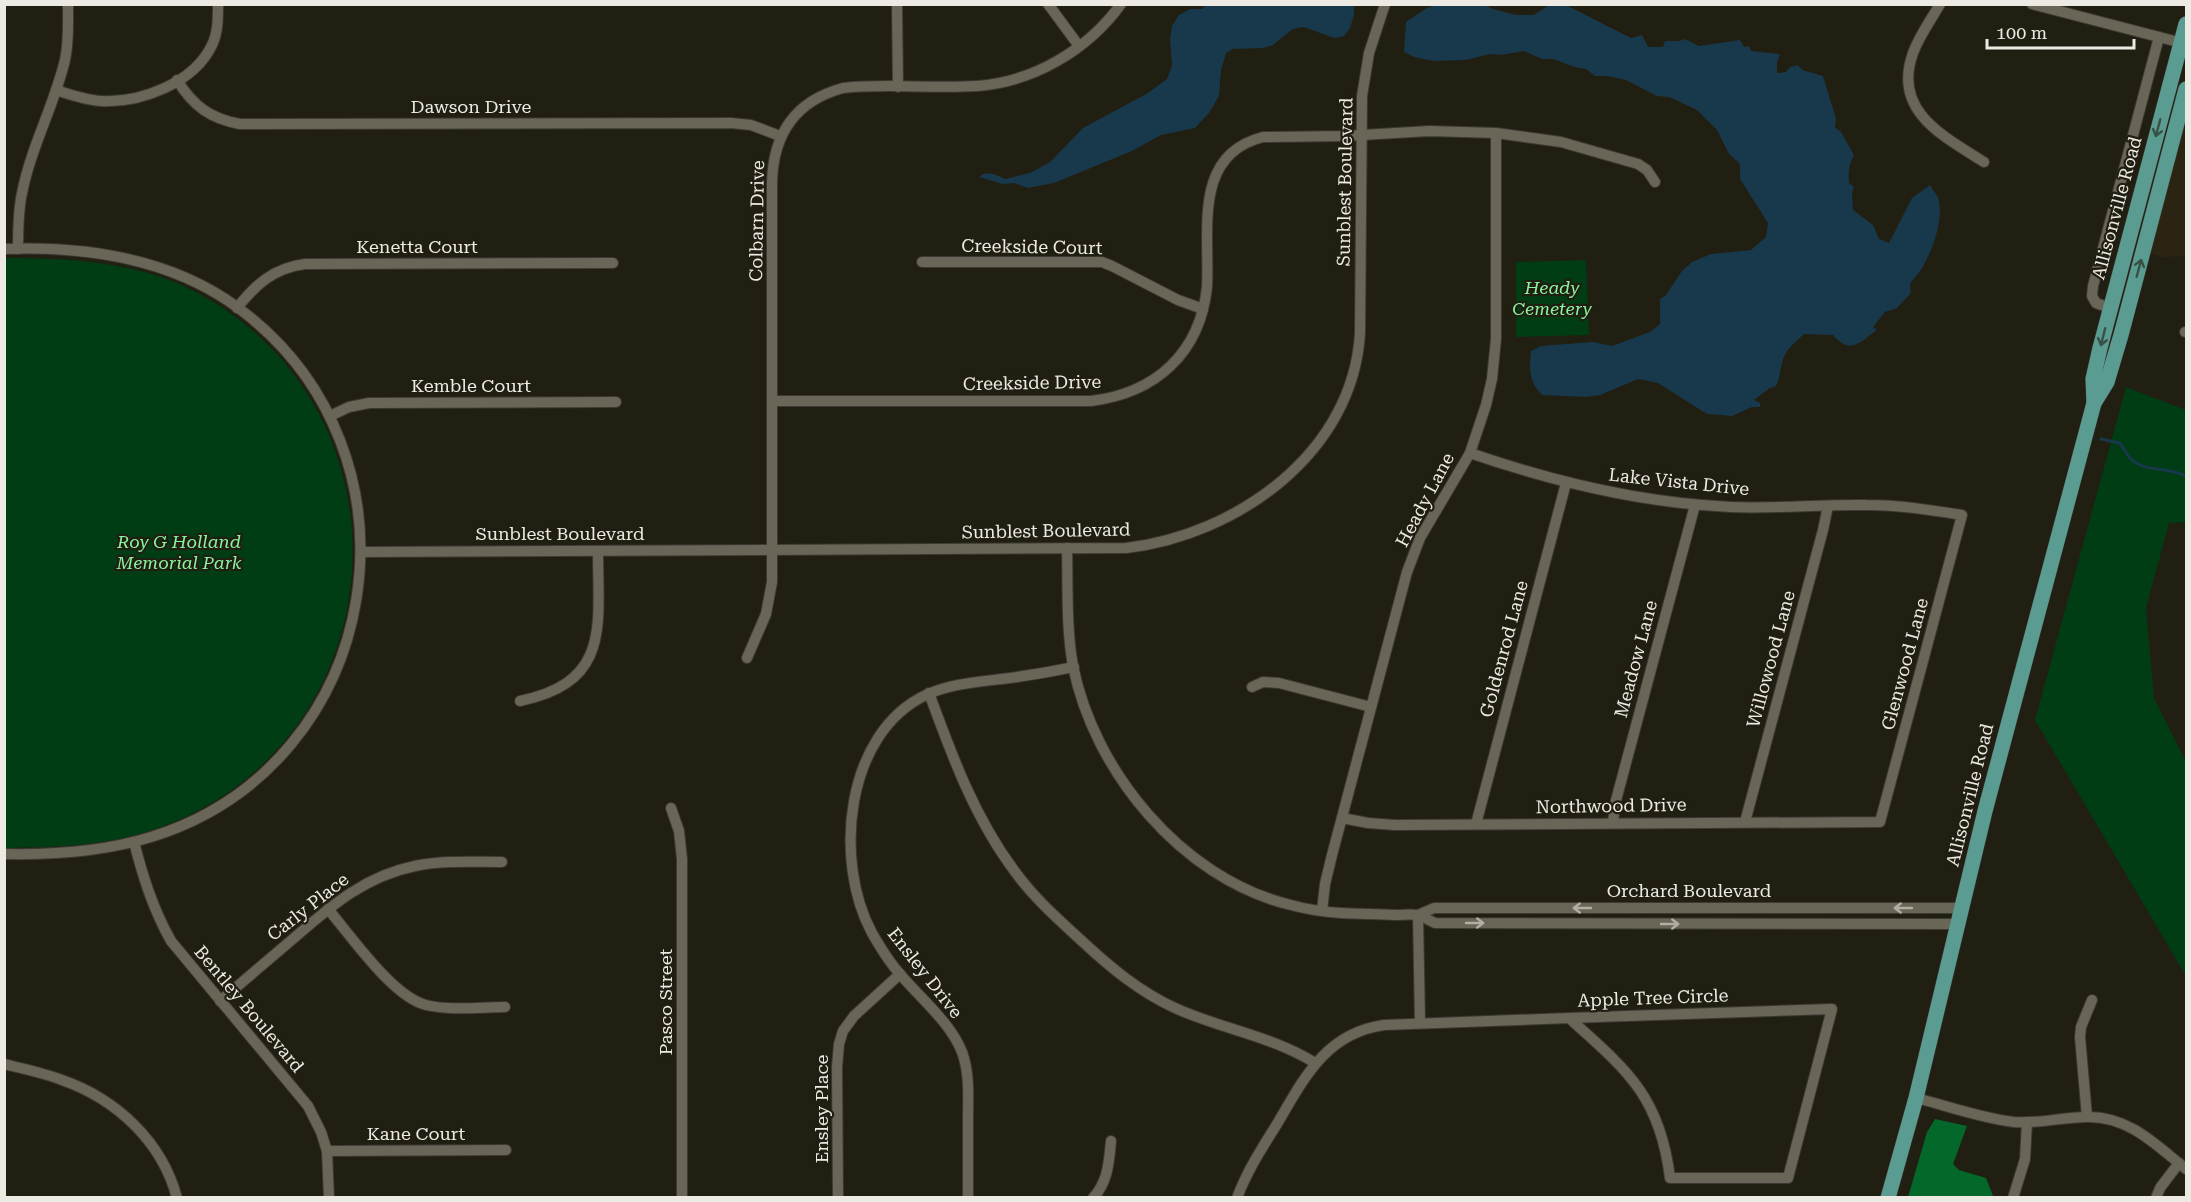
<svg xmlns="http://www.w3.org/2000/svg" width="2191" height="1202" font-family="'Roboto Serif',serif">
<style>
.commercial{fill:#2c2413}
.green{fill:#003d15}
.forest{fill:#04682a}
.water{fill:#18394b}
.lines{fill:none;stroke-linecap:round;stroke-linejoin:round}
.stream{stroke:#18394b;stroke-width:3}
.minor-casing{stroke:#3c3a32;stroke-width:12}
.primary-casing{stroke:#3c3a32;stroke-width:16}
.minor{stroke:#696557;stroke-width:10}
.primary{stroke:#5b9c92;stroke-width:15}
.oneway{stroke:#385045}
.oneway2{stroke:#b1aea3}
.labels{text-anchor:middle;stroke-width:4.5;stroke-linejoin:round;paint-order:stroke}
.street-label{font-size:18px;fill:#eceae2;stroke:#211e12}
.park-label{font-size:18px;font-style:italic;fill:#89f59f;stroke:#211e12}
</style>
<rect width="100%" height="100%" fill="#211e12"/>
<path class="commercial" d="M2186 108V256L2162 257 2147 252Z"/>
<g class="green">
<path d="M5 258C68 258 134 261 192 290 421 407 401 741 158 828 109 846 56 847 5 848Z"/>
<path d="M1586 260 1589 335 1516 337V262Z"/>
<path d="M2126 387 2186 410V522L2169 523 2146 608 2154 698 2186 762V976L2035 720Z"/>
</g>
<path class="forest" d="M1935 1119 1967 1126 1953 1164 1959 1170 1986 1178 1993 1196 1908 1197 1927 1132Z"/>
<g class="water">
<path d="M1207 4 1354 5V15L1350 28 1344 36 1334 38 1304 27 1293 29 1273 45 1263 48 1233 49 1226 53 1221 70 1219 96 1209 113 1195 128 1161 135 1132 151 1054 183 1028 188 1014 183 1003 184 979 177C987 170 995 174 1005 179L1030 173 1050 162 1083 128 1148 93 1167 79 1172 65 1170 39 1172 26 1179 15 1190 9H1202Z"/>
<path d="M1564 4 1631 38 1642 35 1648 47H1663L1665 41H1679L1685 39 1699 46 1740 40 1744 47 1749 46 1751 51 1780 54 1777 62V73L1786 72 1790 67 1798 65 1802 70 1823 76 1836 119 1835 127 1841 132 1854 155C1849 165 1848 172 1849 183L1854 187 1852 193 1853 210 1873 225 1879 239 1889 243 1912 198 1930 185C1933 190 1938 196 1939 201 1944 225 1927 268 1910 283L1911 293 1897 308 1885 312 1873 327 1877 330C1861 341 1851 356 1833 335L1804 334C1797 341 1788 347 1784 357 1780 366 1781 376 1776 386L1770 388 1754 400 1760 403V407H1752L1732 416 1707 414 1658 383 1638 379 1600 395 1587 397 1542 395C1529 383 1529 368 1531 351L1541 346 1593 342 1612 346 1650 332 1660 324V299L1666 295 1682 271 1692 262 1711 254 1751 250 1766 237 1768 223 1740 179V164L1729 154 1717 130 1697 110 1669 97 1657 96 1626 80 1607 76H1595L1586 69 1575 67 1553 59H1542L1524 51 1501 55 1490 54 1466 60 1434 61 1414 57 1404 52 1406 22 1427 8 1436 5H1485L1493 9 1516 15H1534L1549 5Z"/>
</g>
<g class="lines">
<path class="stream" d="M2101 439 2119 443C2124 447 2126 454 2131 459 2146 473 2167 466 2186 476"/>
<defs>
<g id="minor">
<path d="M897 4 898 87"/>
<path d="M1048 4 1079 46"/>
<path d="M1940 4C1931 20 1919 36 1913 53 1892 111 1943 136 1984 162"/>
<path d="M2032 4 2186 44"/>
<path d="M177 80C193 106 211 119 240 124L731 123 751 125 780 136"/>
<path d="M56 90C71 95 85 100 101 101 141 103 194 83 212 45 218 33 218 18 218 4"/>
<path d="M4 249C85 246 170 258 237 307 435 452 386 764 151 837 103 852 54 855 4 854"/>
<path d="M18 249C18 230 18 211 22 193 31 147 54 106 65 60 69 42 68 23 68 4"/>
<path d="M922 262H1102L1112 266 1178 300 1203 309"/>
<path d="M237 308C256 284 274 268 305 264L613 263"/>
<path d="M2110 308 2096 303 2092 296 2093 286 2159 37"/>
<path d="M2185 332H2186"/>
<path d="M772 401H1091C1156 393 1200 353 1207 287 1210 231 1192 155 1263 137L1345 136 1429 131 1496 133 1561 142 1638 164 1647 170 1655 182"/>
<path d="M330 416 349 407 369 403 616 402"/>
<path d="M1067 548C1068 587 1066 627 1073 666 1094 771 1181 877 1287 904 1305 909 1323 912 1341 913 1359 914 1377 914 1396 915 1403 915 1412 914 1418 915 1424 917 1430 921 1435 923L1956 924"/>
<path d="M361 552 1126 548C1237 535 1353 453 1360 333L1362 96 1369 53 1385 4"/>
<path d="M747 658 766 614 772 582V183C773 134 795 101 843 88 887 83 932 89 977 86 1033 82 1088 50 1121 4"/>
<path d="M1252 687 1263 682 1279 683 1371 707"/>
<path d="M929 693C952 756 975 819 1016 873 1035 899 1059 920 1083 942 1111 968 1140 992 1175 1008 1221 1029 1272 1036 1315 1063"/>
<path d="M520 701C611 682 598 626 598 551"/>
<path d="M671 808 679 831 682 859V1198"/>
<path d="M1342 818 1368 823 1395 825 1880 822 1962 515C1931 510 1899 505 1867 505 1822 504 1777 509 1731 507 1641 503 1554 482 1470 453"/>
<path d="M1745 822 1823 530 1828 506"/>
<path d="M1613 823 1615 804 1695 505"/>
<path d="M1476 824 1566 483"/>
<path d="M134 842C143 877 153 909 171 941L308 1106 321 1132 327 1151 329 1198"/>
<path d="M328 909C351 936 393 997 426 1005 451 1011 480 1007 505 1007"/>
<path d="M1322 911 1325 884 1332 855 1407 572 1420 538 1470 453 1486 405 1492 379 1496 339V133"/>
<path d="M1418 915 1434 908H1961"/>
<path d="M1418 915 1420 1023"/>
<path d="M220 1001C245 980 269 959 294 938 331 906 365 876 415 866 443 860 474 862 502 862"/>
<path d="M1832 1009 1788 1178H1670C1660 1096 1627 1070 1569 1018Z"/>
<path d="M4 1064C24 1069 44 1073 62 1080 116 1099 162 1141 177 1198"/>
<path d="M1916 1098C1948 1106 1981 1118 2014 1122 2039 1124 2063 1117 2087 1117 2129 1116 2156 1145 2186 1169"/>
<path d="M2087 1117 2080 1037 2081 1027 2092 1000"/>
<path d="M327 1151 506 1150"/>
<path d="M838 1198 837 1067 839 1044 843 1031 854 1016 900 974"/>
<path d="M968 1198C968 1172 968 1146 968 1120 968 1097 970 1074 962 1052 950 1022 921 999 900 974 889 962 880 947 872 933 833 861 845 733 926 695 950 684 976 682 1002 679 1026 676 1050 672 1074 667"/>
<path d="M1093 1198C1108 1182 1109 1162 1111 1141"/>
<path d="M1237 1198C1247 1171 1262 1148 1277 1124 1304 1078 1326 1033 1384 1025L1569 1018"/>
<path d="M2013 1198 2025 1159 2027 1122"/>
<path d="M2156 1198 2160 1188 2179 1163"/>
</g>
<g id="primary">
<path d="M2094 403 2093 379 2100 348 2186 24"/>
<path d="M1888 1198 1916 1098 1985 811 2094 403 2107 382 2121 335 2186 89"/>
</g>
</defs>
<use href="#minor" class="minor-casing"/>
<use href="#primary" class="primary-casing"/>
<use href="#minor" class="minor"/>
<use href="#primary" class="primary"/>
</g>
<defs><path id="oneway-shaft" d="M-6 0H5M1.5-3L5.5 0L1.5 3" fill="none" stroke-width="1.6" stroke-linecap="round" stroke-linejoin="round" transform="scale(1.5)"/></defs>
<g class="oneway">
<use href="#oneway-shaft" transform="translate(2158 128) rotate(105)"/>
<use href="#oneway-shaft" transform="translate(2139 268) rotate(-75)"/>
<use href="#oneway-shaft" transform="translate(2103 337) rotate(104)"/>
</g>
<g class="oneway2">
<use href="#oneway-shaft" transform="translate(1582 908) rotate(-180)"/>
<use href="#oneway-shaft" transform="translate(1903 908) rotate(180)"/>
<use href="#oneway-shaft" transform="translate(1475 923)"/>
<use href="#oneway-shaft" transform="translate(1670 924)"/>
</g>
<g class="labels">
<g class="street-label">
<text x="471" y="113">Dawson Drive</text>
<text transform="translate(1345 182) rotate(-89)" y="6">Sunblest Boulevard</text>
<text transform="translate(2117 208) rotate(-75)" y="6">Allisonville Road</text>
<text transform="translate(757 221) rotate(-89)" y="6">Colbarn Drive</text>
<text x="417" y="253">Kenetta Court</text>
<text transform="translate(1032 247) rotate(1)" y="6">Creekside Court</text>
<text transform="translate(1032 383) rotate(-1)" y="6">Creekside Drive</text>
<text x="471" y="392">Kemble Court</text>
<text transform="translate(1679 482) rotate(6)" y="6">Lake Vista Drive</text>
<text transform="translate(1425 500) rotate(-62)" y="6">Heady Lane</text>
<text transform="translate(1046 531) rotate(-1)" y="6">Sunblest Boulevard</text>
<text x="560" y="540">Sunblest Boulevard</text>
<text transform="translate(1504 649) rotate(-75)" y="6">Goldenrod Lane</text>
<text transform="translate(1636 659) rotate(-75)" y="6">Meadow Lane</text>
<text transform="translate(1771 659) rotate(-75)" y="6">Willowood Lane</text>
<text transform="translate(1905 664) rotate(-75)" y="6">Glenwood Lane</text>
<text transform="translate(1970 795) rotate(-76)" y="6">Allisonville Road</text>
<text transform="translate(1611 806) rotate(-1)" y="6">Northwood Drive</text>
<text x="1689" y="897">Orchard Boulevard</text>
<text transform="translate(308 907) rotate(-38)" y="6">Carly Place</text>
<text transform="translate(925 973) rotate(52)" y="6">Ensley Drive</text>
<text transform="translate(1653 998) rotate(-2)" y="6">Apple Tree Circle</text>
<text transform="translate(666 1002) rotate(-90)" y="6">Pasco Street</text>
<text transform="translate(249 1009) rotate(50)" y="6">Bentley Boulevard</text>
<text transform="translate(822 1109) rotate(-90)" y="6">Ensley Place</text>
<text x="416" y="1140">Kane Court</text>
</g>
<g class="park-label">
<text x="1552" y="294">Heady<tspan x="1552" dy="21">Cemetery</tspan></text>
<text x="179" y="548">Roy G Holland<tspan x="179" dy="21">Memorial Park</tspan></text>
</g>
</g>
<rect width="2191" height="1202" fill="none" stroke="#eceae2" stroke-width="12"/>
<path d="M1987 39v9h147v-9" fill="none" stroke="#eceae2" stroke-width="3"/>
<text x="1996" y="39" font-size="18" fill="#eceae2" stroke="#211e12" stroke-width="4.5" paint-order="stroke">100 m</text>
</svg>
